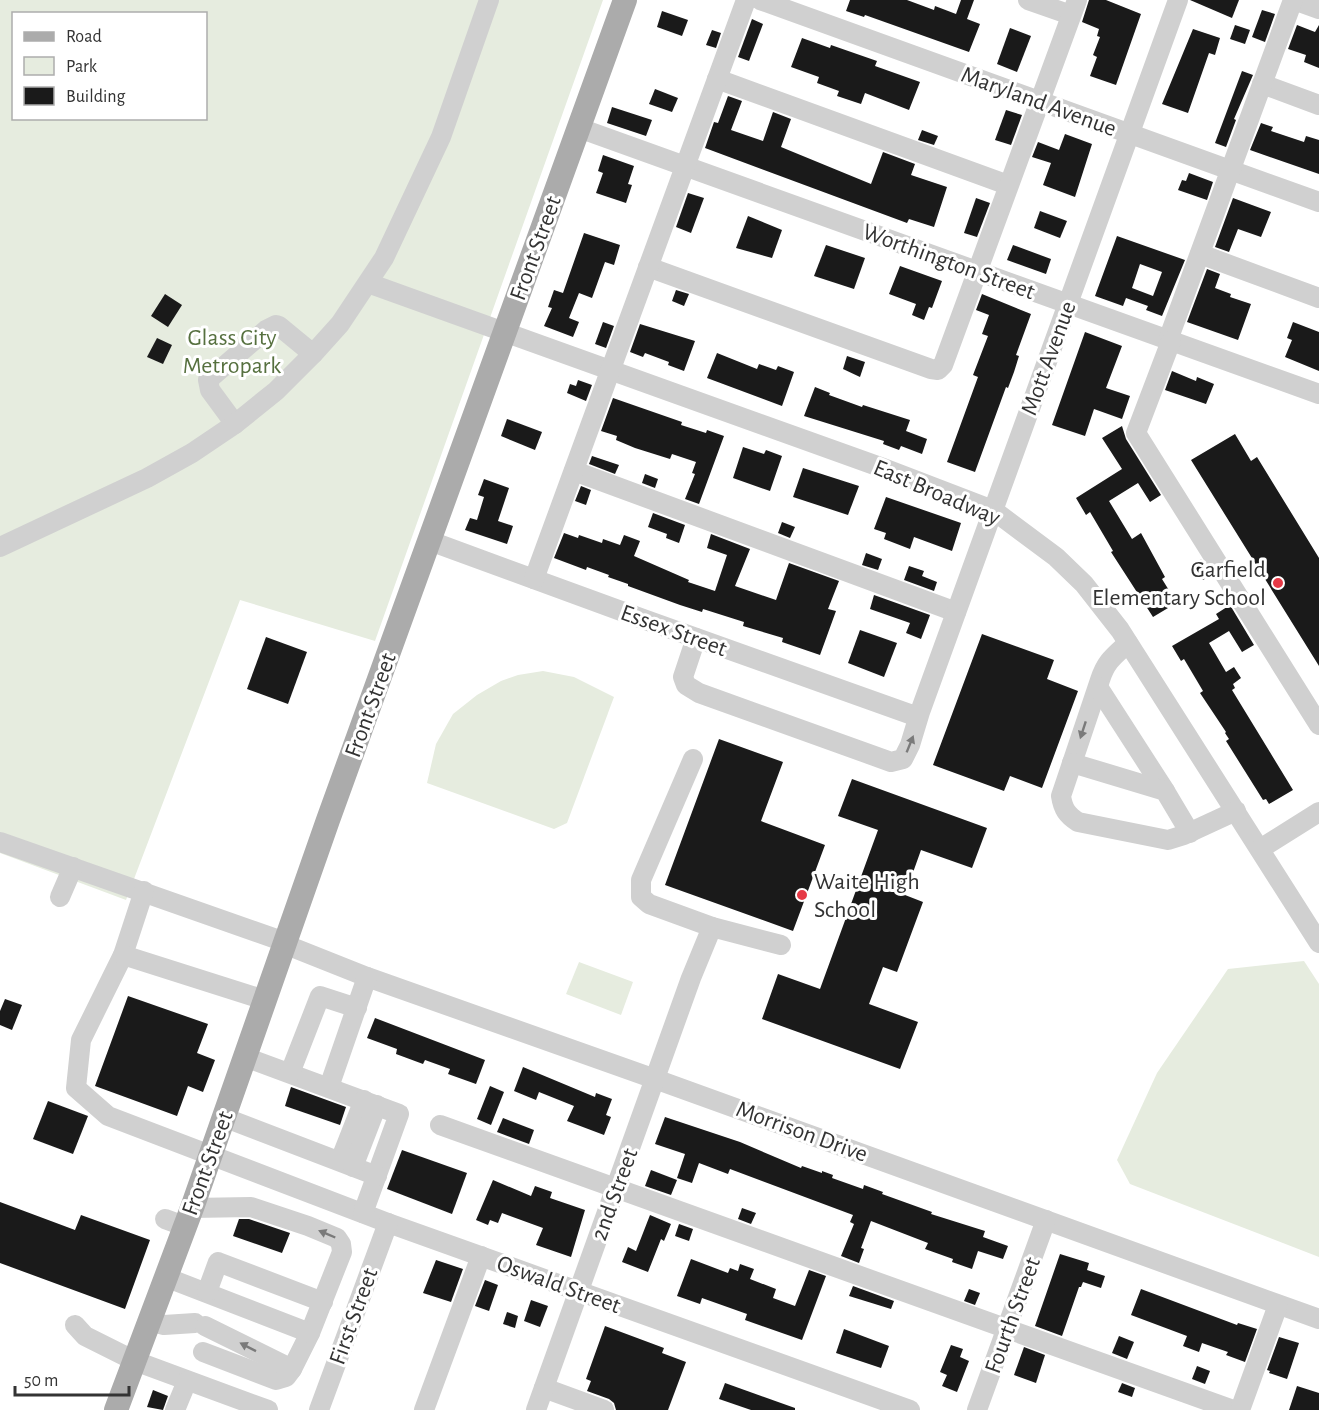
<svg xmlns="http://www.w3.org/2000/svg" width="1319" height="1410" font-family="'Alegreya Sans',sans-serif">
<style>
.green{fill:#e6ecdf;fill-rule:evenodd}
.building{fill:#1a1a1a;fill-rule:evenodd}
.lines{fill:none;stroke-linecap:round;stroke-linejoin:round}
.minor{stroke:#d0d0d0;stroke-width:20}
.major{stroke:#ababab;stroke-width:24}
.oneway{fill:#7a7a7a}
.poi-dot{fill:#e63946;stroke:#fff;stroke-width:2}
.labels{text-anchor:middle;stroke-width:6;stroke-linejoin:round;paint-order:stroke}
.street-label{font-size:24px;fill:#333;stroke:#fff}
.park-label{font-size:24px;fill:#56703f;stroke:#fff}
.poi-label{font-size:24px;fill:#333;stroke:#fff;text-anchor:end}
</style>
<rect width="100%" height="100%" fill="#fff"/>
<g class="green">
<path d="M0 0H603L375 641 240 600 126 900 0 853ZM14 14H206V118H14Z"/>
<path d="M543 671 574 677 614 697 567 823 554 829 427 783 436 744 453 714 477 695 501 681 518 675Z"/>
<path d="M1304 961 1319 984V1257L1130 1184 1117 1160 1157 1073 1228 969Z"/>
<path d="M579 962 633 982 621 1015 566 994Z"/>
</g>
<g class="building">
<path d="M850 0H907L934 10 935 6 956 14 961 0H974L967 19 980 24 969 52 865 15 864 17 846 11Z"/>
<path d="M1089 0H1106L1141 14 1116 85 1090 76 1097 57 1093 55 1100 37 1097 36 1099 29 1082 22Z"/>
<path d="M1190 0H1239L1232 18Z"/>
<path d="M1262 10 1275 14 1265 42 1252 37Z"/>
<path d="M662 11 688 20 682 36 657 27Z"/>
<path d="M752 19 763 24 749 61 738 57Z"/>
<path d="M1235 25 1250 30 1245 44 1230 39Z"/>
<path d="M1297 25 1315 32 1319 25V68L1304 62 1306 55 1288 49Z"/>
<path d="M1010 28 1031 36 1017 72 997 64Z"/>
<path d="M1193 29 1220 38 1215 55 1209 53 1188 113 1162 104Z"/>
<path d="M712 30 721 33 716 48 706 45Z"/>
<path d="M802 38 830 48 831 45 877 61 875 66 920 82 909 110 865 93 861 104 837 96 839 91 817 83 819 77 791 67Z"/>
<path d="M1242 71 1253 75 1234 119 1236 120 1226 147 1215 143Z"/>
<path d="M655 89 678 98 672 112 649 104Z"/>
<path d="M728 96 742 101 731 130 763 141 773 112 791 119 781 147 871 184 883 152 915 164 911 175 947 187 934 227 909 219 907 223 705 148 714 122 718 123Z"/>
<path d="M612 107 652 120 646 136 607 123Z"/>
<path d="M1006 110 1022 115 1011 145 995 140Z"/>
<path d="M1261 123 1273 127 1271 131 1304 142 1306 136 1319 140V174L1250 150Z"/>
<path d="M922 130 938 136 934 145 918 140Z"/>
<path d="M1065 134 1092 144 1075 197 1043 185 1051 163 1032 157 1038 142 1059 150Z"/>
<path d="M603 155 634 166 628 184 632 185 626 203 596 193 603 173 598 171Z"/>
<path d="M1189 173 1213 182 1207 200 1178 190 1182 180 1186 181Z"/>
<path d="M688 193 704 198 691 233 676 227Z"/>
<path d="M976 198 990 203 977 237 964 233Z"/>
<path d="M1233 198 1271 212 1261 237 1238 229 1229 252 1215 247Z"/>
<path d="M1040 211 1067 221 1060 238 1034 228Z"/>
<path d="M748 216 782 230 772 258 736 248Z"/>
<path d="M584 233 620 245 614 265 605 262 592 298 579 293 569 318 579 322 573 337 544 326 552 308 548 307 554 290 563 293Z"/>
<path d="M1117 236 1185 260 1162 316 1146 310 1148 306 1126 298 1123 306 1095 296ZM1140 264 1162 272 1153 296 1132 288Z"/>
<path d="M826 245 865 258 854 289 814 276Z"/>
<path d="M1013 245 1051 259 1046 274 1007 260Z"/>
<path d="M900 266 942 281 932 308 929 307 924 320 912 315 916 304 889 294Z"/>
<path d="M1207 269 1220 274 1215 288 1231 294 1230 297 1251 304 1238 340 1187 322Z"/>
<path d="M676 290 689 294 684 306 672 301Z"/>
<path d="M165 294 182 305 168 327 151 316Z"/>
<path d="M982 294 1031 314 1016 355 1019 356 1014 372 1008 388 1006 387 975 472 947 462 978 377 973 375 988 336 982 334 989 315 976 310Z"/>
<path d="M603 322 614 326 606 348 595 344Z"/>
<path d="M1293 322 1319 332V371L1285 357 1292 340 1287 338Z"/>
<path d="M640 324 695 341 684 371 668 365 669 362 645 353 643 357 630 352Z"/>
<path d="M1085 332 1122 346 1106 388 1130 396 1122 419 1094 409 1085 436 1052 425Z"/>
<path d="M157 338 172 345 163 364 147 357Z"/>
<path d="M717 353 757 369 759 364 776 370 778 366 794 372 782 406 707 378Z"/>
<path d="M847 356 865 362 860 377 843 369Z"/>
<path d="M1172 371 1196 381 1197 377 1214 384 1206 404 1165 390Z"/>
<path d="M578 380 592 385 586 401 567 393 570 384 576 386Z"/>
<path d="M815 387 830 393 829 395 862 407 863 405 910 420 906 431 927 439 922 454 901 446 899 450 883 444 884 441 804 416Z"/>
<path d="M613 398 682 422 681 425 706 433 707 430 724 436 699 504 685 499 695 474 692 473 696 462 672 454 670 459 635 448 616 440 617 436 601 431Z"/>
<path d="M507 419 542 432 535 450 501 436Z"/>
<path d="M1122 426 1126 439 1161 495 1150 502 1138 483 1109 501 1132 539 1141 533 1165 577 1162 579 1175 600 1166 606 1168 608 1153 617 1111 552 1113 551 1090 512 1086 515 1076 498 1122 469 1102 438Z"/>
<path d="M1235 434 1251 461 1257 457 1319 558V666L1191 460Z"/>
<path d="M743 447 764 454 766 450 782 456 770 491 733 478Z"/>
<path d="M592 456 619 465 615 474 589 464Z"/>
<path d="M803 468 859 486 848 515 793 497Z"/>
<path d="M645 474 658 479 655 488 642 483Z"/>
<path d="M484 479 509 488 498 521 513 526 507 544 465 530 470 518 477 520 484 497 478 495Z"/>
<path d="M581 486 591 490 586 505 575 501Z"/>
<path d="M886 497 961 523 952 551 914 537 910 549 884 539 886 533 874 529Z"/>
<path d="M653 513 685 525 679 543 666 538 667 534 648 527Z"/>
<path d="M782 522 795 527 790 538 778 533Z"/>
<path d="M564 533 578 538 579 535 602 543 603 539 620 545 624 535 640 541 634 556 689 580 688 582 715 591 727 555 707 548 711 534 750 549 735 586 776 600 789 563 839 581 828 609 836 611 820 655 782 642 783 638 743 626 744 622 703 609 702 612 680 605 628 586V584L608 577 609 575 587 567 586 570 554 558Z"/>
<path d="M866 553 882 559 878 570 862 565Z"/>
<path d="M1201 559 1211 575 1203 580 1193 564Z"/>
<path d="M909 566 924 571 922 576 937 582 934 591 904 580Z"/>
<path d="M874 595 930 615 921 639 906 633 910 623 870 609Z"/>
<path d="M1230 605 1254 645 1242 652 1229 631 1209 643 1226 672 1234 667 1241 678 1233 684 1235 688 1232 690 1293 790 1269 804 1266 799 1263 800 1226 741 1229 739 1225 733 1226 732 1200 693 1203 691 1184 659 1181 661 1172 646 1219 619 1216 614Z"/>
<path d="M860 630 897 643 884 677 848 663Z"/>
<path d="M982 634 1054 660 1047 679 1078 691 1042 788 1010 776 1004 791 933 765Z"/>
<path d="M266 637 307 652 288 704 247 689Z"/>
<path d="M719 739 783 762 761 821 825 845 793 931 665 885Z"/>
<path d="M852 779 987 828 972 868 921 850 905 895 923 902 897 972 883 967 869 1004 918 1022 900 1069 762 1019 778 974 820 989 878 830 838 816Z"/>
<path d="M128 996 208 1024 197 1053 215 1060 203 1092 188 1086 177 1116 95 1086Z"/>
<path d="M5 999 22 1005 12 1030 0 1025V1011Z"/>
<path d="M375 1018 485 1060 476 1084 448 1074 450 1069 425 1060 423 1064 396 1054 397 1049 367 1038Z"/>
<path d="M523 1067 595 1097 596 1093 612 1099 606 1115 611 1117 604 1135 567 1121 574 1106 539 1092 536 1100 514 1091Z"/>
<path d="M490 1086 504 1092 491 1125 477 1119Z"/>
<path d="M291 1087 346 1107 340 1125 285 1106Z"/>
<path d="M48 1101 88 1116 73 1154 33 1139Z"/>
<path d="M665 1117 740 1142 801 1168 802 1166 822 1173V1171L833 1175 832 1178 863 1189 864 1185 883 1192 882 1194 932 1212 931 1214 985 1231 983 1237 1008 1246 1003 1259 978 1251 972 1269 952 1262 953 1259 925 1249 928 1243 871 1221 861 1248 864 1249 859 1263 841 1256 854 1224 850 1222 853 1215 730 1169 728 1174 699 1163 692 1183 677 1178 685 1154 655 1144Z"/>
<path d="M503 1118 534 1130 529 1144 497 1132Z"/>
<path d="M402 1150 467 1173 452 1214 387 1189Z"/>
<path d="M651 1170 677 1180 671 1195 645 1186Z"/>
<path d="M493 1180 531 1196 535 1186 552 1192 550 1198 585 1210 571 1257 536 1245 543 1228 502 1213 498 1223 490 1220 488 1225 476 1220Z"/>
<path d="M0 1202 75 1230 81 1215 150 1240 125 1309 0 1263Z"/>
<path d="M742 1208 756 1213 751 1224 738 1219Z"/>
<path d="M650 1215 671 1224 664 1241 661 1239 648 1272 622 1262 628 1247 636 1251Z"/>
<path d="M239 1219H249L290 1233 282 1253 233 1236Z"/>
<path d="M679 1224 693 1229 689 1241 675 1236Z"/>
<path d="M1060 1254 1089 1263 1087 1270 1105 1276 1101 1288 1083 1282 1081 1287H1079L1062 1336 1035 1326Z"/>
<path d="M691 1259 728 1273 730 1268 738 1271 740 1264 754 1269 750 1279 776 1289 773 1298 795 1306 809 1270 826 1276 802 1340 745 1320 747 1314 702 1298 700 1304 677 1296Z"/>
<path d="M436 1260 463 1269 451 1302 423 1293Z"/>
<path d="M485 1280 498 1285 489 1311 475 1306Z"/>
<path d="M853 1286 894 1301 891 1309 849 1296Z"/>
<path d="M969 1289 980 1293 975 1305 964 1301Z"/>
<path d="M1141 1289 1237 1325 1238 1323 1257 1329 1245 1362 1226 1355 1228 1352 1202 1343 1199 1352 1183 1346 1187 1336 1131 1315Z"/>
<path d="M531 1300 548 1306 540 1327 524 1321Z"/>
<path d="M507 1312 518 1316 515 1328 503 1324Z"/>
<path d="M605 1326 664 1348 662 1353 686 1362 668 1410H616L614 1403 609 1399 587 1391 591 1381 586 1379Z"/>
<path d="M844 1329 889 1346 881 1368 836 1353Z"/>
<path d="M1119 1336 1134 1342 1127 1359 1112 1353Z"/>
<path d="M1279 1337 1299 1343 1287 1379 1269 1373 1270 1371 1267 1370Z"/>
<path d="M951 1345 963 1349 960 1357 969 1361 957 1392 942 1386 947 1375 940 1372Z"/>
<path d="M1024 1347 1045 1355 1036 1383 1014 1375Z"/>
<path d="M1197 1366 1210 1371 1205 1384 1192 1379Z"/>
<path d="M725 1383 795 1408V1410H751L719 1399Z"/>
<path d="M1122 1383 1135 1388 1132 1397 1118 1392Z"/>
<path d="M1297 1386 1319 1393V1410H1289Z"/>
<path d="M153 1390 168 1396 163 1410 147 1407Z"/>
</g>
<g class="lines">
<g class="minor">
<path d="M760 0 1319 202"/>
<path d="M1028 0 1071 15"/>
<path d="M1294 0 1319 9"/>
<path d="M717 79 1008 185"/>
<path d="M1262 84 1319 105"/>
<path d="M579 128 1319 394"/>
<path d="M1200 254 1319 298"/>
<path d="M648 267 931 369 938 370 943 365 1077 0"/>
<path d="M368 283 883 468 993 510 1056 557 1084 584 1120 630 1319 943"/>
<path d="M1168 340 1293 0"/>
<path d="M1171 341 1136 433 1319 725"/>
<path d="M235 424 210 390 208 380 266 330 276 325 279 326 313 354"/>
<path d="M574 471 956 612"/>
<path d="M430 541 643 619 918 717"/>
<path d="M0 547 147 478 192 453 235 424 276 391 313 354 340 324 384 258 441 137 489 0"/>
<path d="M534 579 746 0"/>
<path d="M696 638 683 677 686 685 699 693 891 762 903 759 910 745 920 712 1178 0"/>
<path d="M1128 643C1114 656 1106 661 1100 680L1061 796C1063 809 1067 815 1078 822L1168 840 1184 835 1236 811"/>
<path d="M1098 687 1165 791"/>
<path d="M1072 763 1165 791 1190 833"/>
<path d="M0 842 285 942"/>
<path d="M1260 849 1319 812"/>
<path d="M144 891 123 955 81 1040 76 1088 108 1116 388 1223 910 1410"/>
<path d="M60 897 73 867"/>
<path d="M712 927 781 945"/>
<path d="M284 944 367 977 655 1079 1319 1319"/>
<path d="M123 955 265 1000"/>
<path d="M245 1057 399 1114 363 1213"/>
<path d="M290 1073 320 996 357 1008"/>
<path d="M329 1087 367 977"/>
<path d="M223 1117 377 1176"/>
<path d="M440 1125 1233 1410"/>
<path d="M340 1161 364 1100"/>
<path d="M353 1167 377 1105"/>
<path d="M192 1208 251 1207 308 1226 337 1238 341 1244 342 1252 310 1333 292 1369 286 1377 276 1380 203 1352"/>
<path d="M165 1219 184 1226"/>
<path d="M165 1277 310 1333"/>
<path d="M207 1292 218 1262 323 1302"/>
<path d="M149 1321 164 1325 195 1323"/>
<path d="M75 1325 85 1336 135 1361 268 1410"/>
<path d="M205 1326 292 1369"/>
<path d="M544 1388 604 1410"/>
<path d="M175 1410 187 1381"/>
<path d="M319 1410 388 1223"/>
<path d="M424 1410 481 1256"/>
<path d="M536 1410 691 978 712 927 649 904 641 897V880L693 759"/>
<path d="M977 1410 1046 1220"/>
<path d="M1240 1410 1278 1305"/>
</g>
<path class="major" d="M116 1410 192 1208 328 820 625 0"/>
</g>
<defs><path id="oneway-solid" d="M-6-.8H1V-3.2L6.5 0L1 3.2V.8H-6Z" transform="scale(1.5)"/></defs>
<g class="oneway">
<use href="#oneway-solid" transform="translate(1083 730) rotate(108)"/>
<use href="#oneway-solid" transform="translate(910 744) rotate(-68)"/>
<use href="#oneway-solid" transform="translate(327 1234) rotate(-157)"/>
<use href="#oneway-solid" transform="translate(248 1347) rotate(-153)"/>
</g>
<g class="poi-dot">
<circle cx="1278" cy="583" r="6"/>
<circle cx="802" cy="895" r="6"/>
</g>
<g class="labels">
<g class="street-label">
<text transform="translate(1039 101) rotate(20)" y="8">Maryland Avenue</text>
<text transform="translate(535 248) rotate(-70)" y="8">Front Street</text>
<text transform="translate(949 261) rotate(20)" y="8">Worthington Street</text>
<text transform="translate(1048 358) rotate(-70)" y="8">Mott Avenue</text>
<text transform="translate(937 492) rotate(23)" y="8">East Broadway</text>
<text transform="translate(674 630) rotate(20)" y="8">Essex Street</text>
<text transform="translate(370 705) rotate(-70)" y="8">Front Street</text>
<text transform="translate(802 1131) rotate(20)" y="8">Morrison Drive</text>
<text transform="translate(207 1163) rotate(-70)" y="8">Front Street</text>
<text transform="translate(614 1194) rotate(-70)" y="8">2nd Street</text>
<text transform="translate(559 1284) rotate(20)" y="8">Oswald Street</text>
<text transform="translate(1012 1315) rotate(-70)" y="8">Fourth Street</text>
<text transform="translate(353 1316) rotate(-70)" y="8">First Street</text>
</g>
<g class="park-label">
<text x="232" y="345">Glass City<tspan x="232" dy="28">Metropark</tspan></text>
</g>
<g class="poi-label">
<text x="1266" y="577">Garfield<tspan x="1266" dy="28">Elementary School</tspan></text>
<text x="814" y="889" text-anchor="start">Waite High<tspan x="814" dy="28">School</tspan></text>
</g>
</g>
<rect x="12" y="12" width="195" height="108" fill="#ffffff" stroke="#adadad" stroke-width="1.5"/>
<rect x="24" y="32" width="30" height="9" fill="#ababab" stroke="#adadad" stroke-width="1.5"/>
<text x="66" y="42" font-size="18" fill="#333333">Road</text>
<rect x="24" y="57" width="30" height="18" fill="#e6ecdf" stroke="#adadad" stroke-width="1.5"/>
<text x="66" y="72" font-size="18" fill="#333333">Park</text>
<rect x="24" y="87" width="30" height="18" fill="#1a1a1a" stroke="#adadad" stroke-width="1.5"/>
<text x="66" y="102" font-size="18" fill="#333333">Building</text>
<path d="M15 1386v9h114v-9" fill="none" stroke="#333333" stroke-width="3"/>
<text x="24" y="1386" font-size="18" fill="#333333" stroke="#ffffff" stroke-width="4.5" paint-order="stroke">50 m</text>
</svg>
